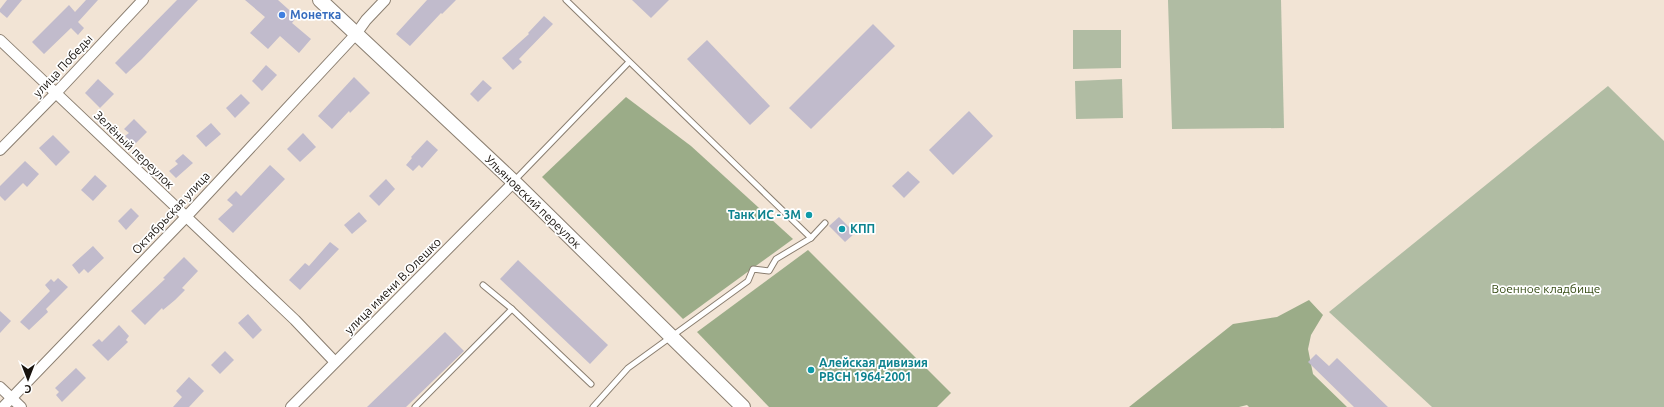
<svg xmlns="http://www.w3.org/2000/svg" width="1664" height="407" font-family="Ubuntu,sans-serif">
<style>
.green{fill:#b0bca3}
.forest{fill:#9bac88}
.building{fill:#c1bbcc}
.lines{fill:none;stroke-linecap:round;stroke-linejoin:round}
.service-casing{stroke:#8a7e70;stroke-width:7}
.minor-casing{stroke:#8a7e70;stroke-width:12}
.secondary-casing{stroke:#8a7e70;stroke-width:16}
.service{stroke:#fff;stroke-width:5}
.minor{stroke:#fff;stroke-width:10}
.secondary{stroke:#fff;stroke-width:14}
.shop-dot{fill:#3f7fe0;stroke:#fff;stroke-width:1.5}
.culture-dot{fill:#0f9aa8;stroke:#fff;stroke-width:1.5}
.labels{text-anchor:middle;stroke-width:3.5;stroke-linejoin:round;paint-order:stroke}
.shop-label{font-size:12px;font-weight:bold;fill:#366cbe;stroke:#fff;text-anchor:start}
.street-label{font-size:12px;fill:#18130e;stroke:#fff}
.culture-label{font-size:12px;font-weight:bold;fill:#0d838f;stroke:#fff;text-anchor:start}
.park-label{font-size:12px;fill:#364c15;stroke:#fff}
</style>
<rect width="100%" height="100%" fill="#f2e4d5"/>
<g class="green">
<path d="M1168 0H1281L1284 128 1172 129Z"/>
<path d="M1073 30H1121V68L1073 69Z"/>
<path d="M1122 79 1123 118 1076 119 1075 81Z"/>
<path d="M1608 86 1664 141V407H1432L1329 312Z"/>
</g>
<g class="forest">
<path d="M626 97 691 146 793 239 683 319 542 177Z"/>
<path d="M808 250 951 393 937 407H769L697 332Z"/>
<path d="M1309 300 1323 315 1311 335 1308 349 1313 374 1347 407H1249L1247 405 1239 407H1129L1233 324 1277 317Z"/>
</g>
<g class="building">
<path d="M7 0H22L7 18 0 12V9Z"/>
<path d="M86 0H98L78 22 84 28 78 35 71 28 44 54 32 42 69 5 75 12Z"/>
<path d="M177 0H198L142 59 126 74 115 63Z"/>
<path d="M245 0H278L297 17 292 23 311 39 299 53 280 36 268 49 250 33 265 17Z"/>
<path d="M427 0H456L442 14 441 13 410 46 396 34Z"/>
<path d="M632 0H669L651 18Z"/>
<path d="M544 16 553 24 519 59 522 62 513 70 502 58 529 34 528 33Z"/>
<path d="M873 24 895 46 811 129 789 108Z"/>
<path d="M707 40 770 106 750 125 687 59Z"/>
<path d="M266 65 277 75 262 91 252 81Z"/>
<path d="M354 77 370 93 350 113 349 111 332 129 318 116Z"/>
<path d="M98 79 114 94 100 108 85 93Z"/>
<path d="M483 80 492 88 478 102 470 94Z"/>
<path d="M241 94 250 103 235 118 226 108Z"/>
<path d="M969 111 993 136 953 175 929 150Z"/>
<path d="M134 119 147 132 134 145 125 136 129 133 124 129Z"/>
<path d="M211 123 221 134 206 147 196 136Z"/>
<path d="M303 133 316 147 300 162 287 149Z"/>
<path d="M53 135 70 152 56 166 39 148Z"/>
<path d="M427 140 438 150 422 168 419 165 413 171 406 165 412 158 411 157Z"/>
<path d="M183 154 193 163 176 178 169 171 178 164 175 161Z"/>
<path d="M25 161 39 174 27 187 23 183 5 201 0 196V186Z"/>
<path d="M270 165 285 179 233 233 218 219 233 205 227 200 236 191 241 196Z"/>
<path d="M908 171 920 182 904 198 892 186Z"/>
<path d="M95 175 107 186 93 201 81 190Z"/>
<path d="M386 179 395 189 379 206 369 196Z"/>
<path d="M131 208 139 216 126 230 118 221Z"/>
<path d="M359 212 367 221 352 234 344 225Z"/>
<path d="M839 217 855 233 845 242 829 226Z"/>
<path d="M330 242 339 249 300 290 289 280 305 263 309 266Z"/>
<path d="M93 246 104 258 88 273 84 269 79 274 72 265Z"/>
<path d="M184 257 198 271 182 288 185 290 175 300 163 310 162 308 145 325 131 311 165 279 163 278Z"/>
<path d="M518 260 608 345 590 364 500 279Z"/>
<path d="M58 278 68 287 46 309 48 312 29 330 20 322 50 291 45 285 51 279 54 282Z"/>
<path d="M0 311 11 321 0 333Z"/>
<path d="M248 314 262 330 253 339 238 323Z"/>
<path d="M119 325 129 336 126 340 128 342 108 361 92 345 99 339 102 342Z"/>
<path d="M445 332 464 351 406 407H367Z"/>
<path d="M225 351 234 360 220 374 211 365Z"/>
<path d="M1316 354 1329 366 1337 358 1388 407H1354L1308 362Z"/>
<path d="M76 368 86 378 62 402 56 395 59 392 55 388Z"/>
<path d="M189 377 204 391 189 407H173L182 397 176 391Z"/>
</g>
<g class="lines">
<defs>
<g id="service">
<path d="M566 0 811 238"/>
<path d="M514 181 629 62"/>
<path d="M483 285 512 309 591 384"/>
<path d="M415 407 512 309"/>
<path d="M593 407 628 368 748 281 753 269 769 271 776 259 811 238 825 223"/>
</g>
<g id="minor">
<path d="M0 40 295 320 335 362"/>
<path d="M0 150 56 93 143 0"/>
<path d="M0 387 21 407"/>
<path d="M3 407 186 217 356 34 366 20 385 0"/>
<path d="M291 407 514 182"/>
</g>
<path id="secondary" d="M320 0 514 182 743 407"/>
</defs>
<use href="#service" class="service-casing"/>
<use href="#minor" class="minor-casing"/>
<use href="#secondary" class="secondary-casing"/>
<use href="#service" class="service"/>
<use href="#minor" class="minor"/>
<use href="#secondary" class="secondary"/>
</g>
<circle class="shop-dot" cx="282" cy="15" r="4"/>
<g class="culture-dot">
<circle cx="809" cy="215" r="4"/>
<circle cx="842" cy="229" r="4"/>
<circle cx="811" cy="370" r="4"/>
</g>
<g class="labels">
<g class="shop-label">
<text x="290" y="19">Монетка</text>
</g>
<g class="street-label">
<text transform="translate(63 66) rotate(-47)" y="4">улица Победы</text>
<text transform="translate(134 150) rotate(44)" y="4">Зелёный переулок</text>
<text transform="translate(533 202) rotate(44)" y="4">Ульяновский переулок</text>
<text transform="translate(171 213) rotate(-47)" y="4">Октябрьская улица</text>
<text transform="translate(393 286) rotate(-45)" y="4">улица имени В.Олешко</text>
</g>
<g class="culture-label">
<text x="801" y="219" text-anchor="end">Танк ИС - 3М</text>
<text x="850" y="233">КПП</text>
<text x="819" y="367">Алейская дивизия<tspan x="819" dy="14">РВСН 1964-2001</tspan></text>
</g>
<g class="park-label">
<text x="1546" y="293">Военное кладбище</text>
</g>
</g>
<g transform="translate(28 379) rotate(180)" stroke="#ffffff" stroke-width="3" paint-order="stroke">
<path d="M0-3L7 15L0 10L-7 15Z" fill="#18130e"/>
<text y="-6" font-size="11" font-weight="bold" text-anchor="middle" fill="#18130e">С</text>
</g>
</svg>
